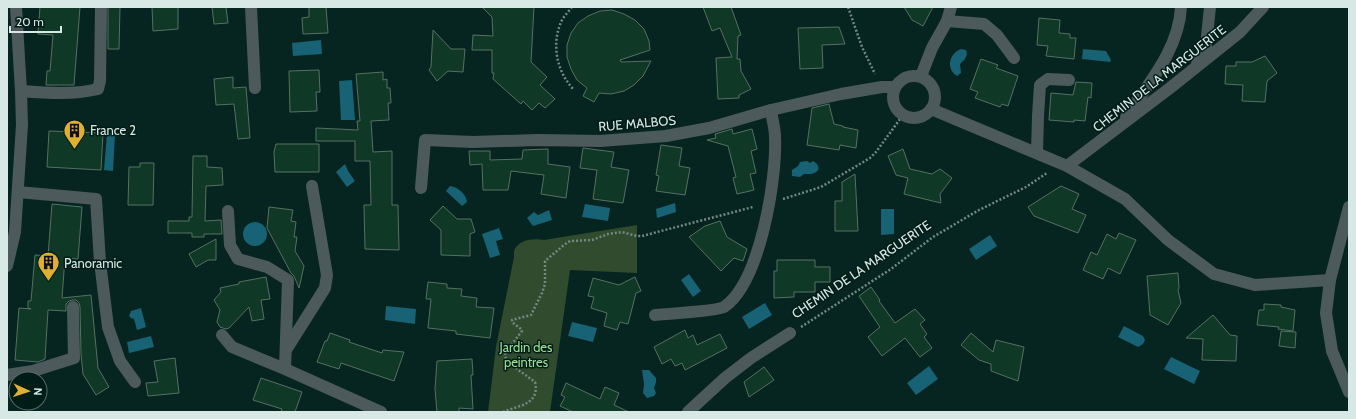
<svg xmlns="http://www.w3.org/2000/svg" width="1356" height="419" font-family="Cabin,sans-serif">
<style>
.green{fill:#304b2e}
.water{fill:#176274}
.building{fill:#0f3826;stroke:#567062}
.lines{fill:none;stroke-linecap:round;stroke-linejoin:round}
.path{stroke:#728984;stroke-width:2.5;stroke-dasharray:2 2;stroke-linecap:butt}
.minor{stroke:#4d5a5b;stroke-width:12}
.labels{text-anchor:middle;stroke-width:3;stroke-linejoin:round;paint-order:stroke}
.street-label{font-size:13px;fill:#d8e9e5;stroke:#001c17}
.poi-label{font-size:13px;fill:#d8e9e5;stroke:#001c17;text-anchor:start}
.park-label{font-size:13px;fill:#9ae096;stroke:#001c17}
</style>
<rect width="100%" height="100%" fill="#072520"/>
<path class="green" d="M637 225V273L570 270 550 412H488L496 347 514 257C514 255 514 253 514 251 518 239 535 238 544 240Z"/>
<g class="water">
<path d="M321 40 322 54 293 56 292 43Z"/>
<path d="M961 49 966 50 967 54 965 59 960 64 961 73 957 76C945 68 950 53 961 49Z"/>
<path d="M1083 49 1106 51 1111 60 1110 62 1082 59Z"/>
<path d="M352 80 355 120H341L339 81Z"/>
<path d="M107 133 115 134 113 171 104 170Z"/>
<path d="M807 161 810 163 813 161C821 165 820 173 811 174 808 174 806 174 804 174L800 177 792 176V170L798 166 800 162Z"/>
<path d="M345 164 348 171 355 181 347 187 336 172Z"/>
<path d="M450 186C458 187 466 194 467 202L462 206 446 191Z"/>
<path d="M675 203 676 212 657 218 656 209Z"/>
<path d="M585 204 610 208 608 221 582 217Z"/>
<path d="M881 209H894V234L881 235Z"/>
<path d="M549 210 552 220 533 226 527 218 534 212 538 215Z"/>
<circle cx="255" cy="234" r="12"/>
<path d="M499 228 503 239 496 241 500 255 490 258 482 234Z"/>
<path d="M990 235 997 246 976 260 969 249Z"/>
<path d="M689 274 701 291 693 297 681 280Z"/>
<path d="M765 303 772 315 749 329 742 317Z"/>
<path d="M386 306 416 309 415 324 385 320Z"/>
<path d="M141 308 146 327 137 330 134 319 131 318 129 316 131 311Z"/>
<path d="M572 322 597 328 593 342 568 336Z"/>
<path d="M1124 326 1143 336 1145 340 1143 344 1138 347 1118 337Z"/>
<path d="M151 336 154 347 129 353 127 342Z"/>
<path d="M1171 357 1200 371 1194 384 1164 369Z"/>
<path d="M929 366 938 379 916 395 907 383Z"/>
<path d="M642 370H649L656 378V382L654 388 656 393 654 396 647 398 643 393 644 384Z"/>
</g>
<g class="building">
<path d="M40 7H80L74 85H46L47 71H50L53 35 38 34Z"/>
<path d="M108 7H120L119 49H108Z"/>
<path d="M152 7H178V29L153 31Z"/>
<path d="M212 7H226L228 23 214 24Z"/>
<path d="M309 7H326L328 33 303 34 302 18 309 17Z"/>
<path d="M482 7H534L531 62 547 77 540 85 555 99 545 108 539 103 532 110 523 101 521 104 493 79 494 73H492V50H472L473 35 493 36 492 17Z"/>
<path d="M703 7H731L741 35 738 36 737 59H740L741 71 751 89 739 95V98L718 99 716 58 732 57 720 28 712 31Z"/>
<path d="M904 7H933L923 26 912 20Z"/>
<path d="M612 10 624 14 635 20 644 29 649 41 650 50 620 60 621 62 651 61 643 76 634 85 624 91 611 94 599 93 594 102 583 96 587 88 577 80 571 69 567 57V45L571 33 578 23 588 16 600 11Z"/>
<path d="M1039 18 1060 20 1059 33 1070 34V38H1076L1074 59 1046 56 1048 46 1037 45Z"/>
<path d="M839 27 845 44 822 45 823 68 800 69 798 28Z"/>
<path d="M433 30 451 49H465L463 72 448 71 437 81 429 70 431 67Z"/>
<path d="M1265 56 1277 73 1267 81 1265 102 1242 101 1243 85 1225 84 1226 66H1236V62H1252Z"/>
<path d="M981 59 998 65 996 68 1018 76 1008 106 1002 104 1000 107 975 98 978 92 970 89Z"/>
<path d="M319 70 320 92H316L317 111 290 112 289 71Z"/>
<path d="M383 72V80L387 79V88H390L391 103H388L389 120 371 121 373 152 392 151V205H398L399 250 365 249 364 205H371L370 161H355V141H316V128L358 130 357 121H360L356 74Z"/>
<path d="M233 77V88L246 87 250 138 238 139 234 104 216 105 214 79Z"/>
<path d="M1076 82 1092 83 1091 98 1088 97 1085 121 1074 120V122L1049 120 1051 93 1073 95Z"/>
<path d="M829 104 834 124 843 126V127L858 130 856 148 840 145 839 150 807 145 812 108Z"/>
<path d="M732 129 733 134 752 129 757 149 751 151 756 173 750 174 754 190 737 194 733 178 736 177 728 146 707 140 716 138 715 134Z"/>
<path d="M49 131 103 133 101 170 47 167Z"/>
<path d="M276 144H319V172H275L274 152Z"/>
<path d="M661 145 682 148 679 166 690 168 685 195 656 191 659 176 656 175Z"/>
<path d="M583 148 614 152 611 167 629 170 623 203 593 199 597 170 580 168Z"/>
<path d="M548 149V164L570 167 566 198 541 194 544 175 511 171 508 190H483L482 164 470 165 469 151H490V160L522 159 523 150Z"/>
<path d="M903 149 910 169 932 174 940 169 952 178 940 194 941 203 904 194 908 178 896 175 888 156Z"/>
<path d="M193 156H207V167L222 168 223 185 206 186 205 221 221 220 222 234H204V237H192V233H168V221H189V217H192Z"/>
<path d="M140 163H154L153 205H128L129 167H140Z"/>
<path d="M855 174 858 231H835V201H842V182Z"/>
<path d="M1061 186 1079 194 1072 209 1086 215 1078 233 1034 216 1028 207Z"/>
<path d="M52 204 82 207 78 259 65 258 62 298 91 295 98 368 109 387 96 395 83 374 81 354 80 307 79 303 76 300H72L69 301 66 304V311L48 310 45 359 38 362 15 360 19 308 31 309 28 308V301H31L35 255 48 256Z"/>
<path d="M443 206 457 219H471L475 232 470 234V256L441 255V230L430 220Z"/>
<path d="M269 207 293 210 291 221 296 222 294 237H297L295 251 304 266 299 288 294 276 291 273 267 228Z"/>
<path d="M720 221 727 237 747 249 743 261 734 258 721 271 689 237 705 226Z"/>
<path d="M1119 233 1136 240 1120 274 1108 268 1103 279 1083 270 1091 252 1097 255 1107 234 1116 239Z"/>
<path d="M216 239V260H208L196 267 189 254Z"/>
<path d="M777 260H815V267H830V282H815V292H794V297L774 298V271H777Z"/>
<path d="M1178 273 1179 288 1178 290 1181 303 1168 325 1150 315 1147 276Z"/>
<path d="M266 277 270 299 261 300 264 319 252 321 249 307 229 328 226 329 220 327 217 322 220 310 214 300 221 292 220 288 239 284V282Z"/>
<path d="M635 277 641 291 636 293 628 324 620 322 617 330 604 326 607 313 591 308 594 297 588 296 593 278 619 285Z"/>
<path d="M428 282 447 284V288L462 289 461 296 477 298 476 307 494 308 490 338 456 334V331L428 328 431 299H426Z"/>
<path d="M871 287 880 300 879 301 895 323 915 309 925 320 920 324 927 334 924 337 932 348 920 357 905 338 882 356 868 337 880 327 859 296Z"/>
<path d="M1264 304 1281 305V307L1295 310 1293 331 1278 329 1279 327 1257 325 1259 310H1264Z"/>
<path d="M1213 315 1230 335 1237 336 1236 361 1202 360 1203 339 1186 338Z"/>
<path d="M685 330 688 338 693 335 697 345 720 334 727 348 685 370 682 363 675 366 671 359 662 364 654 347Z"/>
<path d="M1281 331 1296 332 1295 348 1279 346Z"/>
<path d="M330 333 350 340 349 342 382 353 383 350 404 352 394 381 341 363 339 369 317 362 325 341H327Z"/>
<path d="M971 333 993 352 996 340 1024 347 1018 381 991 371V364L979 360 961 345Z"/>
<path d="M175 358 179 393 148 396 146 383 158 382 154 361Z"/>
<path d="M472 359 473 375H471L473 409 459 408V412H437L435 389 437 361Z"/>
<path d="M764 367 774 380 749 397 744 382Z"/>
<path d="M261 378 302 392 295 412H281L282 409 253 400Z"/>
<path d="M566 383 600 399 605 387 619 393 614 405 629 412H573L560 406 565 397 561 395Z"/>
</g>
<g class="lines">
<g class="path">
<path d="M572 7C569 11 565 15 562 20 551 43 556 71 574 90"/>
<path d="M848 7 862 47 875 74"/>
<path d="M783 199 821 187 870 158 876 152 903 115"/>
<path d="M801 327 891 269 933 237 979 210 1026 187 1047 173"/>
<path d="M503 412C519 405 540 405 535 382L506 361 505 353 522 331 521 329 512 322V320L531 315 542 293 545 284V261L564 245 570 241 592 240 608 234 622 232 637 236H642L753 207"/>
</g>
<g class="minor">
<path d="M251 7 255 88"/>
<path d="M947 21 984 24 997 35 1014 58"/>
<path d="M1197 63 1206 46 1210 7"/>
<circle cx="914" cy="97" r="21"/>
<path d="M921 76 932 48 947 21 951 7"/>
<path d="M21 91C47 93 73 95 98 89L100 81 101 7"/>
<path d="M931 109 1067 166 1125 199 1168 240 1214 274 1255 285 1330 280"/>
<path d="M1126 117C1149 83 1179 49 1181 7"/>
<path d="M1037 153 1038 116 1040 85 1048 79 1069 80"/>
<path d="M1067 166 1170 88 1240 32 1263 7"/>
<path d="M421 188 425 140 473 142 537 140 600 141 666 136 709 128 771 110 841 94 882 87H895"/>
<path d="M18 192 96 199 100 262 108 327 120 361 135 382"/>
<path d="M1349 207 1330 280 1326 313 1332 351 1349 392"/>
<path d="M228 211 230 245 238 259 267 267 288 280 285 369 381 412"/>
<path d="M7 266 15 232 22 125 21 91 16 7"/>
<path d="M655 315C665 314 718 311 724 307 760 283 777 179 775 137 775 128 772 119 771 110"/>
<path d="M222 335 232 347 285 369"/>
<path d="M286 350 325 288 327 275 312 186"/>
<path d="M7 375 33 371 74 358 73 307"/>
<path d="M688 412 725 378 751 358 790 333"/>
</g>
</g>
<defs>
<symbol id="building-pin" viewBox="-11 -11 22 30"><path d="M0 17L-7.5 6A9.5 9.5 0 1 1 7.5 6Z" fill="#dfb034" stroke="#001c17"/><path d="M-4-6H4V6H1V3H-1V6H-4ZM-2.5-4.3h1.7v1.8h-1.7ZM.8-4.3h1.7v1.8H.8ZM-2.5-1h1.7V.8h-1.7ZM.8-1h1.7V.8H.8Z" fill="#111"/></symbol>
</defs>
<g fill-rule="evenodd">
<use href="#building-pin" x="62" y="118" width="25" height="34"/>
<use href="#building-pin" x="36" y="250" width="25" height="34"/>
</g>
<g class="labels">
<g class="street-label">
<text transform="translate(1159 78) rotate(-38)" y="5">CHEMIN DE LA MARGUERITE</text>
<text transform="translate(637 123) rotate(-5)" y="5">RUE MALBOS</text>
<text transform="translate(861 269) rotate(-34)" y="5">CHEMIN DE LA MARGUERITE</text>
</g>
<g class="poi-label">
<text x="90" y="135">France 2</text>
<text x="64" y="268">Panoramic</text>
</g>
<g class="park-label">
<text x="526" y="352">Jardin des<tspan x="526" dy="15">peintres</tspan></text>
</g>
</g>
<rect width="1356" height="419" fill="none" stroke="#d8e9e5" stroke-width="16"/>
<g transform="translate(28 391) rotate(93)"><circle r="19" fill="#001c17" stroke="#566e69"/>
<path d="M0-3L7 15L0 10L-7 15Z" fill="#dfb034"/>
<text y="-6" font-size="11" font-weight="bold" text-anchor="middle" fill="#d8e9e5">N</text>
</g>
<path d="M10 26v6h51v-6" fill="none" stroke="#d8e9e5" stroke-width="2"/>
<text x="16" y="26" font-size="12" fill="#d8e9e5" stroke="#001c17" stroke-width="3" paint-order="stroke">20 m</text>
</svg>
